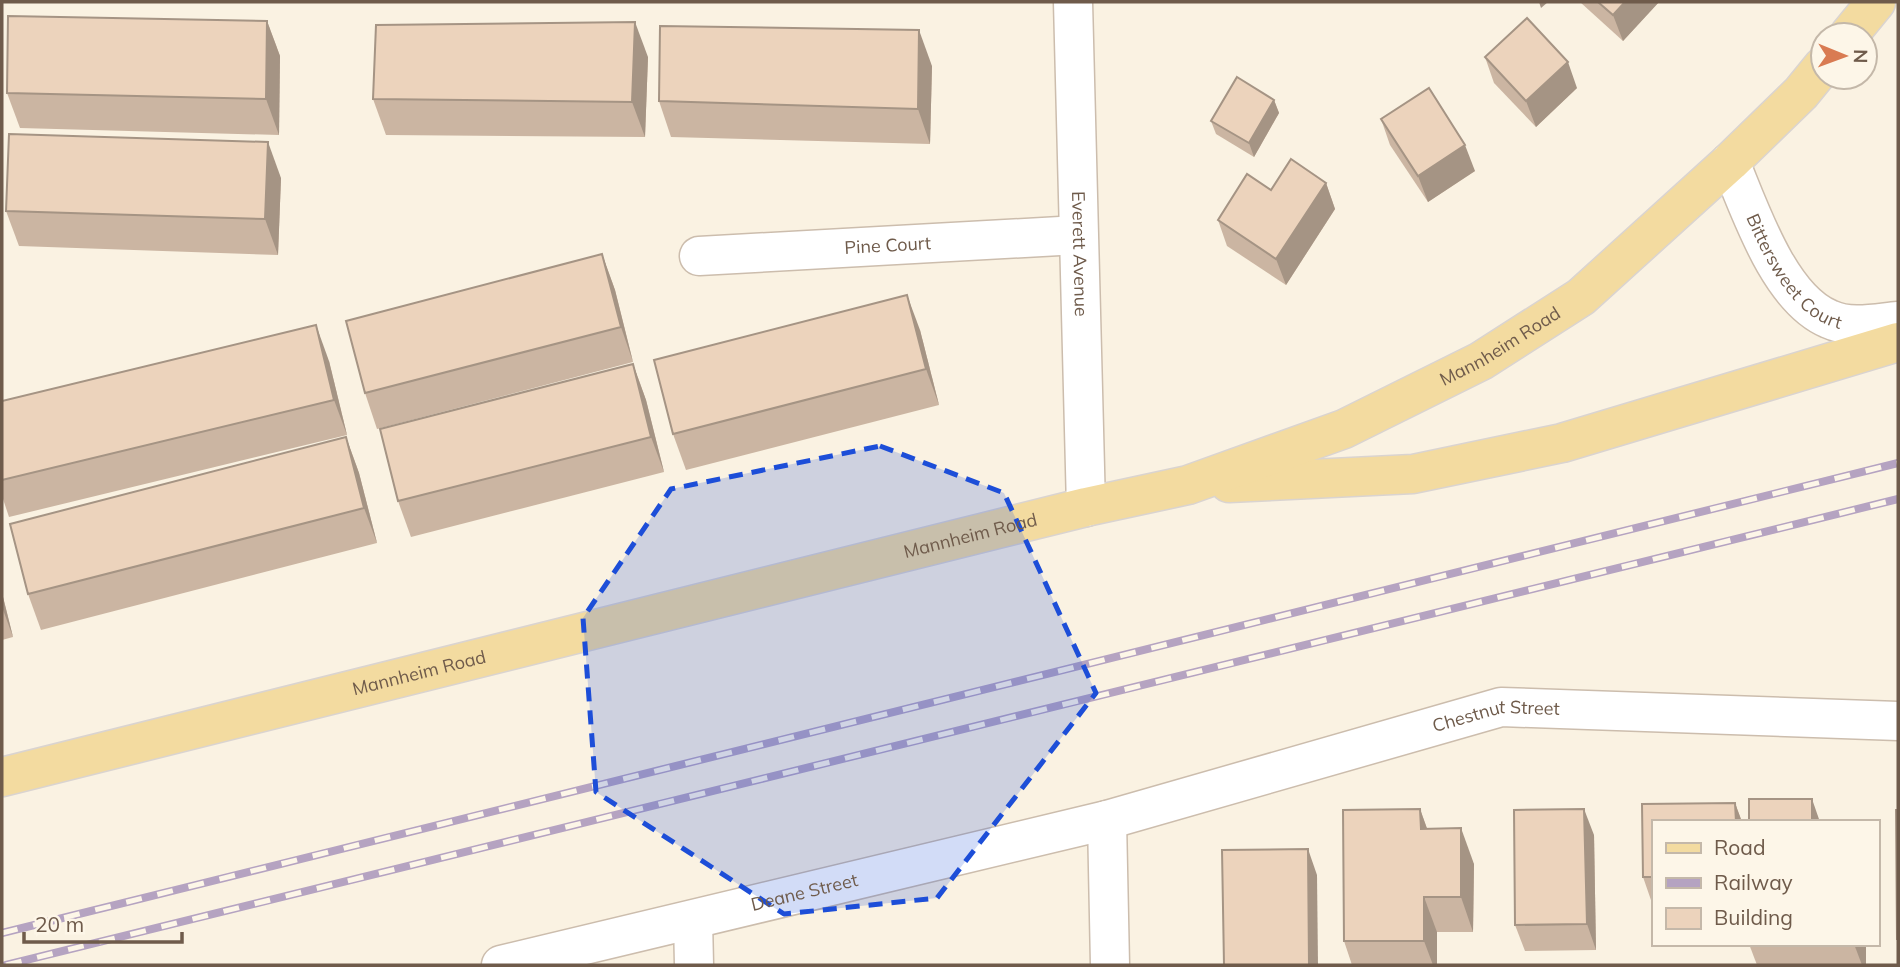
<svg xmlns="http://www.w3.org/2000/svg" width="1900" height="967" font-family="Mulish,sans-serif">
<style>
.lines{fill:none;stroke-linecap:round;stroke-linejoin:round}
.minor-casing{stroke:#ccbdad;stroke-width:41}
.major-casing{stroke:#dad4d0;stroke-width:41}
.minor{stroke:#fff;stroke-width:38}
.major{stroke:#f3dba0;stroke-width:38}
.rail-casing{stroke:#b5a3c1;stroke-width:8}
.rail{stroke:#fdf6e8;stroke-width:5;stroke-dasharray:16;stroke-linecap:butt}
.wall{fill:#cbb5a2}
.shaded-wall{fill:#a59484}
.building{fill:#ecd3bc;stroke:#a59484;stroke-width:2}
.marked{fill:#1d4ed8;fill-opacity:0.2;stroke:#1d4ed8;stroke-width:5;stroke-dasharray:14 9;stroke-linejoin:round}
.labels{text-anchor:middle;stroke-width:7;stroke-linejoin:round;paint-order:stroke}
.street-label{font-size:18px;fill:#6f5b4b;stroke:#fdf6e8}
</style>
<rect width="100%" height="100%" fill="#faf2e2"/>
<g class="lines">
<defs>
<g id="minor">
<path id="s1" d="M1073 2 1086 507"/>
<path id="s2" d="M1730 162C1750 210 1779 298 1829 319 1850 329 1876 323 1898 321"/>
<path id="s3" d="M699 256 1078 235"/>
<path d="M1107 820 1110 965"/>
<path d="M693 920 694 965"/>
<path id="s4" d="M501 965 1107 820 1501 707 1898 721"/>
</g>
<g id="major">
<path d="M1849 35 1876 2"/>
<path d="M1229 483 1413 474 1562 443 1898 342"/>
<path id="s5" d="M2 777 1086 507 1188 485 1344 429 1481 361 1581 297 1730 162 1801 93 1823 66"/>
</g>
</defs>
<use href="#minor" class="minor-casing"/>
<use href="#major" class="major-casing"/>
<use href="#minor" class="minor"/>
<use href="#major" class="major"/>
<defs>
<g id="rail">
<path d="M2 933 1898 463"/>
<path d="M6 965 1898 499"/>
</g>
</defs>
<use href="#rail" class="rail-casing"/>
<use href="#rail" class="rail"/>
</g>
<g class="wall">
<path d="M1580 2H1659L1623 41Z"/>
<path d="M267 21 280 56 279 135 20 128 7 93Z"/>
<path d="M648 57 645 137 386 135 373 99Z"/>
<path d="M1485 57 1577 88 1536 127 1494 83Z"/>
<path d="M932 66 930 144 671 137 659 101Z"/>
<path d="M1274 100 1279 113 1254 157 1216 134 1211 121Z"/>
<path d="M1381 119 1475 171 1428 202 1390 145Z"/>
<path d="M281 178 278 255 19 246 6 211Z"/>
<path d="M1326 183 1335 209 1286 285 1227 246 1218 220 1271 190Z"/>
<path d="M602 254 615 290 633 362 377 429 365 393Z"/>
<path d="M920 330 939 405 686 470 673 434Z"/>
<path d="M329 361 347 435 9 517 2 496V401Z"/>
<path d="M633 364 646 400 664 472 411 537 398 501Z"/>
<path d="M346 437 359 473 377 543 41 630 28 594Z"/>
<path d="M2 593 13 637 2 640Z"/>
<path d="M1735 803 1742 822H1653V903H1652L1643 877 1642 804Z"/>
<path d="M1420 809 1427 829 1474 864 1473 932H1437V965H1352L1344 941Z"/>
<path d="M1594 835 1596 950 1525 951 1515 925Z"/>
<path d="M1749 944H1866V965H1757Z"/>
</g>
<g class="shaded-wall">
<path d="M1539 2H1548L1541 8Z"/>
<path d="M1625 2H1659L1623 41 1613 15Z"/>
<path d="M267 21 280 56 279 135 266 99Z"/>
<path d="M635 22 648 57 645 137 632 102Z"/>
<path d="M919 30 932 66 930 144 918 109Z"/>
<path d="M1568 62 1577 88 1536 127 1526 101Z"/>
<path d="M1274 100 1279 113 1254 157 1249 143Z"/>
<path d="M268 142 281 178 278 255 265 219Z"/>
<path d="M1465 145 1475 171 1428 202 1418 176Z"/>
<path d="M1326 183 1335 209 1286 285 1276 259Z"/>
<path d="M602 254 615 290 633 362 621 327Z"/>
<path d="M907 295 920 330 939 405 926 369Z"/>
<path d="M316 325 329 361 347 435 334 400Z"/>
<path d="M633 364 646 400 664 472 651 437Z"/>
<path d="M346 437 359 473 377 543 364 508Z"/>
<path d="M2 593 13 637 2 607Z"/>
<path d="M1812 799 1820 822H1812Z"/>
<path d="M1735 803 1742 822H1736Z"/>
<path d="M1420 809 1433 845 1421 829Z"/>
<path d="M1584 809 1594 835 1596 950 1587 924Z"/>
<path d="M1461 828 1474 864 1473 932 1461 897Z"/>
<path d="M1308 849 1317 875 1318 965H1309Z"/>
<path d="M1424 897 1437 932V965H1433L1424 941Z"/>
<path d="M1854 944H1866V965H1862Z"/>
</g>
<g class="building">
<path d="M1598 2H1625L1613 15Z"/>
<path d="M8 16 267 21 266 99 7 93Z"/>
<path d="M1527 18 1568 62 1526 101 1485 57Z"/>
<path d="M635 22 632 102 373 99 376 25Z"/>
<path d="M660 26 919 30 918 109 659 101Z"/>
<path d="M1237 77 1274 100 1249 143 1211 121Z"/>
<path d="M1429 88 1465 145 1418 176 1381 119Z"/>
<path d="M9 134 268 142 265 219 6 211Z"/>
<path d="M1291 159 1326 183 1276 259 1218 220 1247 174 1271 190Z"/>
<path d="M602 254 621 327 365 393 346 321Z"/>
<path d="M907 295 926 369 673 434 654 360Z"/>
<path d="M316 325 334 400 2 480V401Z"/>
<path d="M633 364 651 437 398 501 380 429Z"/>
<path d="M346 437 364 508 28 594 10 524Z"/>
<rect x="1749" y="799" width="63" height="23"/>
<path d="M1735 803 1736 822H1653V877H1643L1642 804Z"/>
<path d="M1420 809 1421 829 1461 828V897H1424V941H1344L1343 810Z"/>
<path d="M1584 809 1587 924 1515 925 1514 810Z"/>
<path d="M1896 810H1898V939H1897Z"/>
<path d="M1308 849 1309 965H1224L1222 850Z"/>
</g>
<path class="marked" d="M880 446 1004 493 1096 693 937 898 784 914 596 792 583 618 671 489Z"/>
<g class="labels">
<g class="street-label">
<text dy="6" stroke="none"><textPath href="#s3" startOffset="189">Pine Court</textPath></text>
<text dy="6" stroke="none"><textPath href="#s1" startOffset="252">Everett Avenue</textPath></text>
<text dy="6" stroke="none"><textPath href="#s2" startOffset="130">Bittersweet Court</textPath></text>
<text dy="6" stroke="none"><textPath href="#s5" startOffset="1564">Mannheim Road</textPath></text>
<text dy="6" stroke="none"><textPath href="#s5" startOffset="998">Mannheim Road</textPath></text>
<text dy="6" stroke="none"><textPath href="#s5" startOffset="430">Mannheim Road</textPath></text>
<text dy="6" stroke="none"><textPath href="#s4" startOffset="1027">Chestnut Street</textPath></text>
<text dy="6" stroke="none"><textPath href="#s4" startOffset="312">Deane Street</textPath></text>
</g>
</g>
<rect width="1900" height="967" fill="none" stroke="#6f5b4b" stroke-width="7"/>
<rect x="1652" y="820" width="228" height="126" fill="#fdf6e8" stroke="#c4b8a9" stroke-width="2"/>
<rect x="1666" y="843" width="35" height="10" fill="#f3dba0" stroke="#c4b8a9" stroke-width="2"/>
<text x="1714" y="855" font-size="21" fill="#6f5b4b">Road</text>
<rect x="1666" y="878" width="35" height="10" fill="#b5a3c1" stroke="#c4b8a9" stroke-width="2"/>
<text x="1714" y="890" font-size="21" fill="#6f5b4b">Railway</text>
<rect x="1666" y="908" width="35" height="21" fill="#ecd3bc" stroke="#c4b8a9" stroke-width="2"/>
<text x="1714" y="925" font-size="21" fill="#6f5b4b">Building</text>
<g transform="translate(1844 56) rotate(91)"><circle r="33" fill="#fdf6e8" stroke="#c4b8a9" stroke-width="2"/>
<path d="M0-5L12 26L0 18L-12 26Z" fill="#d97b52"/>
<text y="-10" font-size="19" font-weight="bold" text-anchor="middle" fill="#6f5b4b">N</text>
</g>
<path d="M24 932v10h158v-10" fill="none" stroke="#6f5b4b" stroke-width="3.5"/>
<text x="35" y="932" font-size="21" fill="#6f5b4b" stroke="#fdf6e8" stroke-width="5" paint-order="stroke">20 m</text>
</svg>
